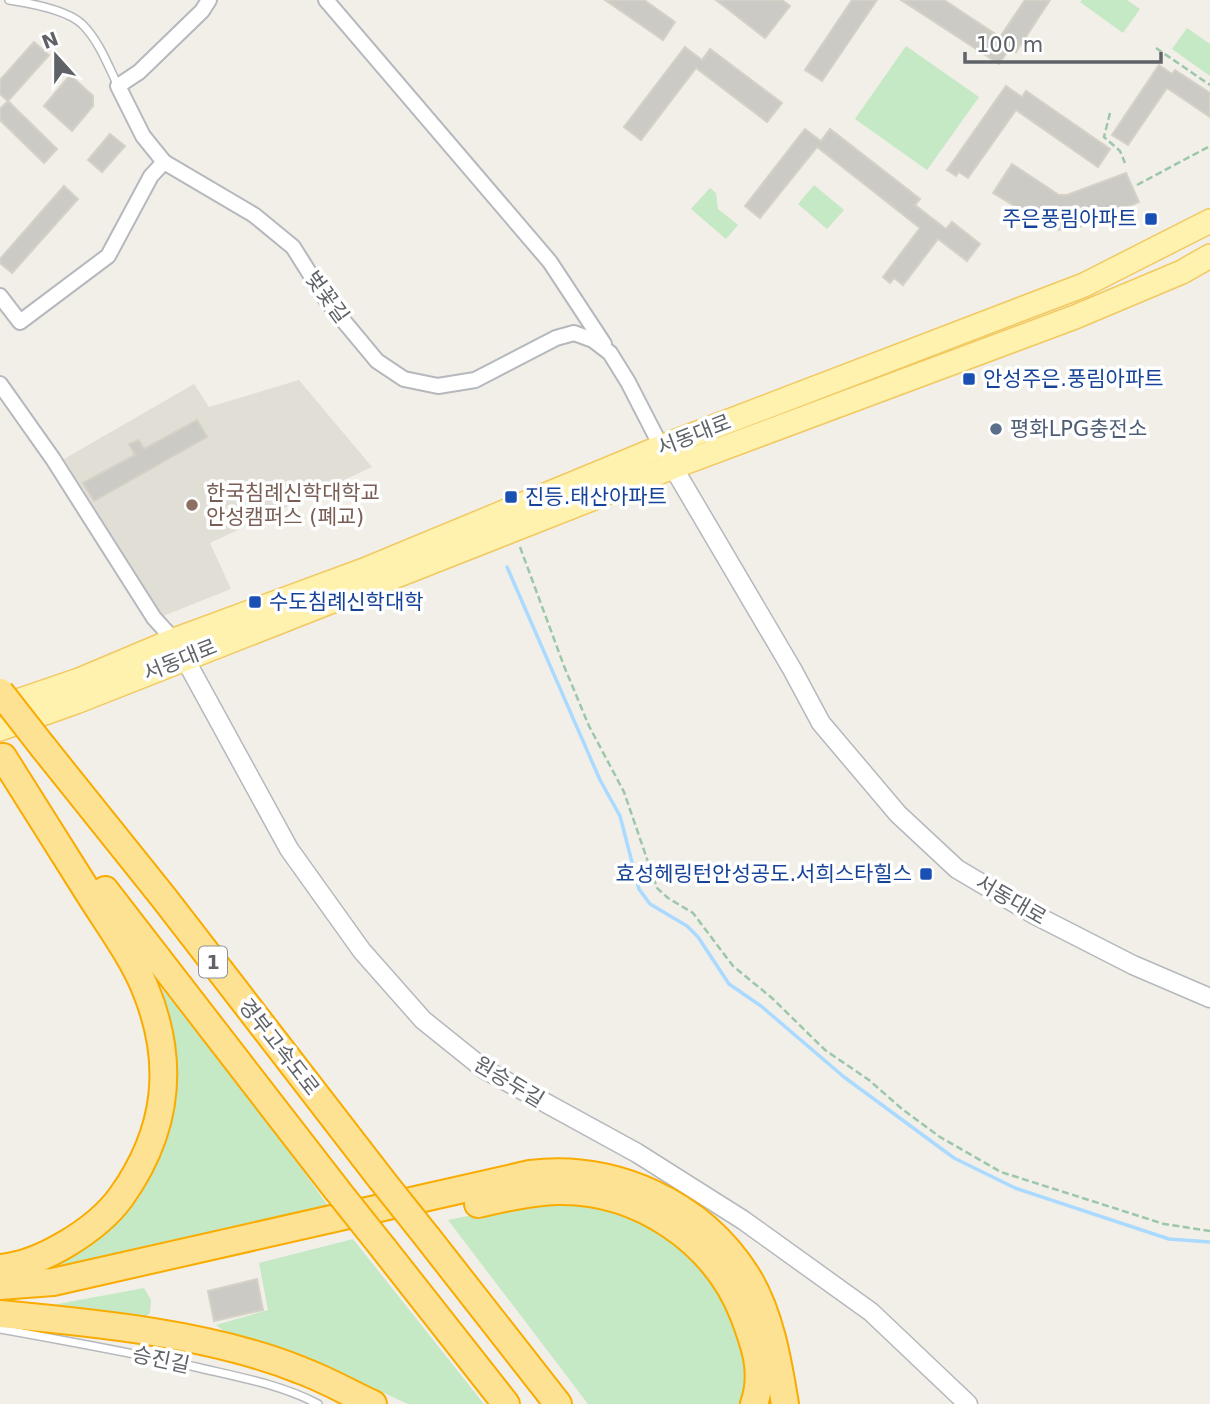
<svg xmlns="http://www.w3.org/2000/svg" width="1210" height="1404" font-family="'DejaVu Sans','Noto Sans KR',sans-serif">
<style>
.education{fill:#e1ded6}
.green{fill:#c5e8c5}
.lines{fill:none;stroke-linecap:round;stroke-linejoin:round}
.stream{stroke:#aadaff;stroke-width:3.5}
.building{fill:#cccac5;stroke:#d6d1c6;stroke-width:2}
.service-casing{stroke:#b5b8bc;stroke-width:10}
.minor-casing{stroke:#b5b8bc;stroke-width:18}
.tertiary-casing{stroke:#b5b8bc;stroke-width:21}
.primary-casing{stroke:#f2c960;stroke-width:26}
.motorway-casing{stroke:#f9ab00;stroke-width:30}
.path{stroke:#9cc7a9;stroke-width:2.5;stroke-dasharray:7 3.5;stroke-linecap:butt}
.service{stroke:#fff;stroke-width:7}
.minor{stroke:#fff;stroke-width:14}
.tertiary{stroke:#fff;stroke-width:18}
.primary{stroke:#fff2af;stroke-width:23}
.motorway{stroke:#fde293;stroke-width:26}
.motorway-bridge-casing{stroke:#f9ab00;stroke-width:30;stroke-linecap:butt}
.motorway-bridge{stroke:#fde293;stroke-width:26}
.transit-dot{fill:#1a4fb4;stroke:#fff;stroke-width:2.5}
.service-dot{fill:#5c6f8a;stroke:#fff;stroke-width:2.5}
.education-dot{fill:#8d6e63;stroke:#fff;stroke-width:2.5}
.labels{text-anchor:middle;stroke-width:7;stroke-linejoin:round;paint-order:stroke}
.shield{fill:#fff;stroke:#8f9295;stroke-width:2}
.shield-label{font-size:19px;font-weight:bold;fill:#5f6368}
.transit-label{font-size:21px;fill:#164399;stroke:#fff;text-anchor:start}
.street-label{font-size:21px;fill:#5f6368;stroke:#fff}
.service-label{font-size:21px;fill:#4e5e75;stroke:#fff;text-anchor:start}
.education-label{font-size:21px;fill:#785e54;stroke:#fff;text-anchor:start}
</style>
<rect width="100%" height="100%" fill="#f1efe8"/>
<path class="education" d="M299 380 372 467 210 543 231 589 163 616 64 459 194 384 209 407Z"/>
<g class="green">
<path d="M1082 0H1127L1140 9 1123 33 1080 2Z"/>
<path d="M1187 28 1210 44V76L1172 49Z"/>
<path d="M906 46 979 97 927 170 855 119Z"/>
<path d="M814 185 844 210 827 229 798 204Z"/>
<path d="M710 188 716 193 718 209 738 225 726 239 691 209Z"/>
<path d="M162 989 259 1109 331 1210 29 1274 130 1204 161 1154 171 1117 177 1068Z"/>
<path d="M552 1199 591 1202 646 1220 704 1265 749 1354 744 1404H588L448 1220Z"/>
<path d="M353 1239 484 1404H408L321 1364 230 1336 216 1325 268 1310 259 1263Z"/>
<path d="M144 1288 151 1300 150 1313 144 1318 31 1309Z"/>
</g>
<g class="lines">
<path class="stream" d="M507 567 600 780 620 816 639 889 650 904 687 926 698 937 729 984 761 1006 844 1077 954 1158 1015 1188 1169 1239 1210 1242"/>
</g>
<g class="building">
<path d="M605 0H644L675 22 663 40Z"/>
<path d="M716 0H782L790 6 765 38Z"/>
<path d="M852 0H877L822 81 805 70Z"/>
<path d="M901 0H944L1000 37 1025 0H1050L1016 52 1010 48 999 64Z"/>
<path d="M34 42 49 55 8 101 0 94V80Z"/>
<path d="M685 47 702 60 710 49 782 103 767 122 696 68 641 140 624 127Z"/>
<path d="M1159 65 1172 74 1175 70 1210 93V117L1167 88 1128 145 1112 135Z"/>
<path d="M70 75 93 96V106L72 131 44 106Z"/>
<path d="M1006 86 1022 97 1026 91 1110 149 1098 167 1016 110 968 178 959 172 956 176 947 170Z"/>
<path d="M8 101 57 149 44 163 0 120V109Z"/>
<path d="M805 129 821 141 830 129 920 199 915 205 946 229 952 222 980 244 967 261 938 239 903 285 894 278 890 283 883 277 920 228 817 147 760 218 745 206Z"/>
<path d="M110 134 125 146 102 172 88 160Z"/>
<path d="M1012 164 1059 195H1067L1126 173 1139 202 1072 230H1060L1048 226 993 193Z"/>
<path d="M64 186 78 199 12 273 0 263V259Z"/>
<path d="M197 420 207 437 94 501 83 483 135 455 129 444 139 440 144 449Z"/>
<path d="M257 1279 263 1310 214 1321 208 1291Z"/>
</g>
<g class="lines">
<defs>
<g id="service">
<path d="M9 0C29 3 67 10 82 24 99 41 108 65 118 86"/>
<path d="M0 1329C67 1341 134 1353 200 1368 239 1377 282 1385 318 1404"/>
</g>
<g id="minor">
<path d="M326 0 550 262 604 344"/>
<path d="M164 162 143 136 118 86 139 72 202 11 209 0"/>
<path d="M0 296 20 322 108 256 151 176 164 162 254 215 293 247 327 301 377 361 404 379 438 386 475 380 556 338 574 333 593 340 610 353 628 382 665 454"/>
<path d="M0 384 53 459 154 618 174 640"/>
</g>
<g id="tertiary">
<path d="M673 467 792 669 821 723 898 814 957 869 1035 915 1133 965 1210 998"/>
<path d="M179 648 289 849 362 951 423 1020 484 1069 637 1153 743 1220 871 1312 968 1404"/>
</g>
<g id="primary">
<path d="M0 707 79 680 174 640 364 570 661 447 1084 285 1210 221"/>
<path d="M0 729 76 702 673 467 1075 317 1182 272 1210 256"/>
</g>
<g id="motorway">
<path d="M43 747 164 898 381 1179"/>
<path d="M105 890 337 1190"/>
<path d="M478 1204C504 1198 530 1192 557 1191 638 1189 715 1241 744 1316 755 1345 765 1373 754 1404"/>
<path d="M428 1238 558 1404"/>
<path d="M384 1249 506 1404"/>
<path d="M0 1268C40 1265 97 1230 121 1197 168 1131 176 1063 145 988 132 956 106 921 88 892 60 847 31 802 3 757"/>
<path d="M0 1286 53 1282 530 1174C615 1164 701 1203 747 1276 770 1313 778 1361 785 1404"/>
<path d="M0 1314C96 1323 211 1334 300 1370 325 1379 349 1393 373 1404"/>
</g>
</defs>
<use href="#service" class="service-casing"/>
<use href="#minor" class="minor-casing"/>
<use href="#tertiary" class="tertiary-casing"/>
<use href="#primary" class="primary-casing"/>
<use href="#motorway" class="motorway-casing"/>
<g class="path">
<path d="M1156 48 1210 85"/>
<path d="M1110 113 1104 137 1120 151 1125 163"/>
<path d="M1137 185 1210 146"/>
<path d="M520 547 564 666 589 726 624 792 657 888 668 898 693 913 733 966 772 998 825 1050 869 1080 902 1109 940 1137 1001 1172 1164 1224 1210 1231"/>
</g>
<use href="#service" class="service"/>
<use href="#minor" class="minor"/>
<use href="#tertiary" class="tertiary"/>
<use href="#primary" class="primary"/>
<use href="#motorway" class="motorway"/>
<defs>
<g id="motorway-bridge">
<path d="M0 692 43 747"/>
<path d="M381 1179 428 1238"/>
<path d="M337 1190 384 1249"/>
</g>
</defs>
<use href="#motorway-bridge" class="motorway-bridge-casing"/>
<use href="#motorway-bridge" class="motorway-bridge"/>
</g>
<g class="transit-dot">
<rect x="1144" y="212" width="14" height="14" rx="3.5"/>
<rect x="962" y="372" width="14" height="14" rx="3.5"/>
<rect x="504" y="490" width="14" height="14" rx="3.5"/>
<rect x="248" y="595" width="14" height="14" rx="3.5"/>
<rect x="919" y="867" width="14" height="14" rx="3.5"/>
</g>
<circle class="service-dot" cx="996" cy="429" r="7"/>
<circle class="education-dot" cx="192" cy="505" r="7"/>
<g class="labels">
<rect class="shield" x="199" y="946.5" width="28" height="31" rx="5"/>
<g class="shield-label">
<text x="213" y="969">1</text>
</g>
<g class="transit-label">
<text x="1137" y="226" text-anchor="end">주은풍림아파트</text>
<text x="983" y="386">안성주은.풍림아파트</text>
<text x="525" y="504">진등.태산아파트</text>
<text x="269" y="609">수도침례신학대학</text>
<text x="912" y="881" text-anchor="end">효성헤링턴안성공도.서희스타힐스</text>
</g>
<g class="street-label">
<text transform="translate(327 297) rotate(54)" y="7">벚꽃길</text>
<text transform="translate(694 435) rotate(-21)" y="7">서동대로</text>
<text transform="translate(180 660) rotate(-22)" y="7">서동대로</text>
<text transform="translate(1011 900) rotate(30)" y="7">서동대로</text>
<text transform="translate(279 1047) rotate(52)" y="7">경부고속도로</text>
<text transform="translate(509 1082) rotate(31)" y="7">원승두길</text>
<text transform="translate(161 1360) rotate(12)" y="7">승진길</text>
</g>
<g class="service-label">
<text x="1010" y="436">평화LPG충전소</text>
</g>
<g class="education-label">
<text x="206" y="500">한국침례신학대학교<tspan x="206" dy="24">안성캠퍼스 (폐교)</tspan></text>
</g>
</g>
<g transform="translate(56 56) rotate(339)" stroke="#ffffff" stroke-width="5" paint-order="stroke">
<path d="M0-5L12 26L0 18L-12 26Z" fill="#5f6368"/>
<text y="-10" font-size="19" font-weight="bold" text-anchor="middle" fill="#5f6368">N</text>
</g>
<path d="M965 52v10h196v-10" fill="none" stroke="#5f6368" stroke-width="3.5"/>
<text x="976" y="52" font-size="21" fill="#5f6368" stroke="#ffffff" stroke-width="5" paint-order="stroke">100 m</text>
</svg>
